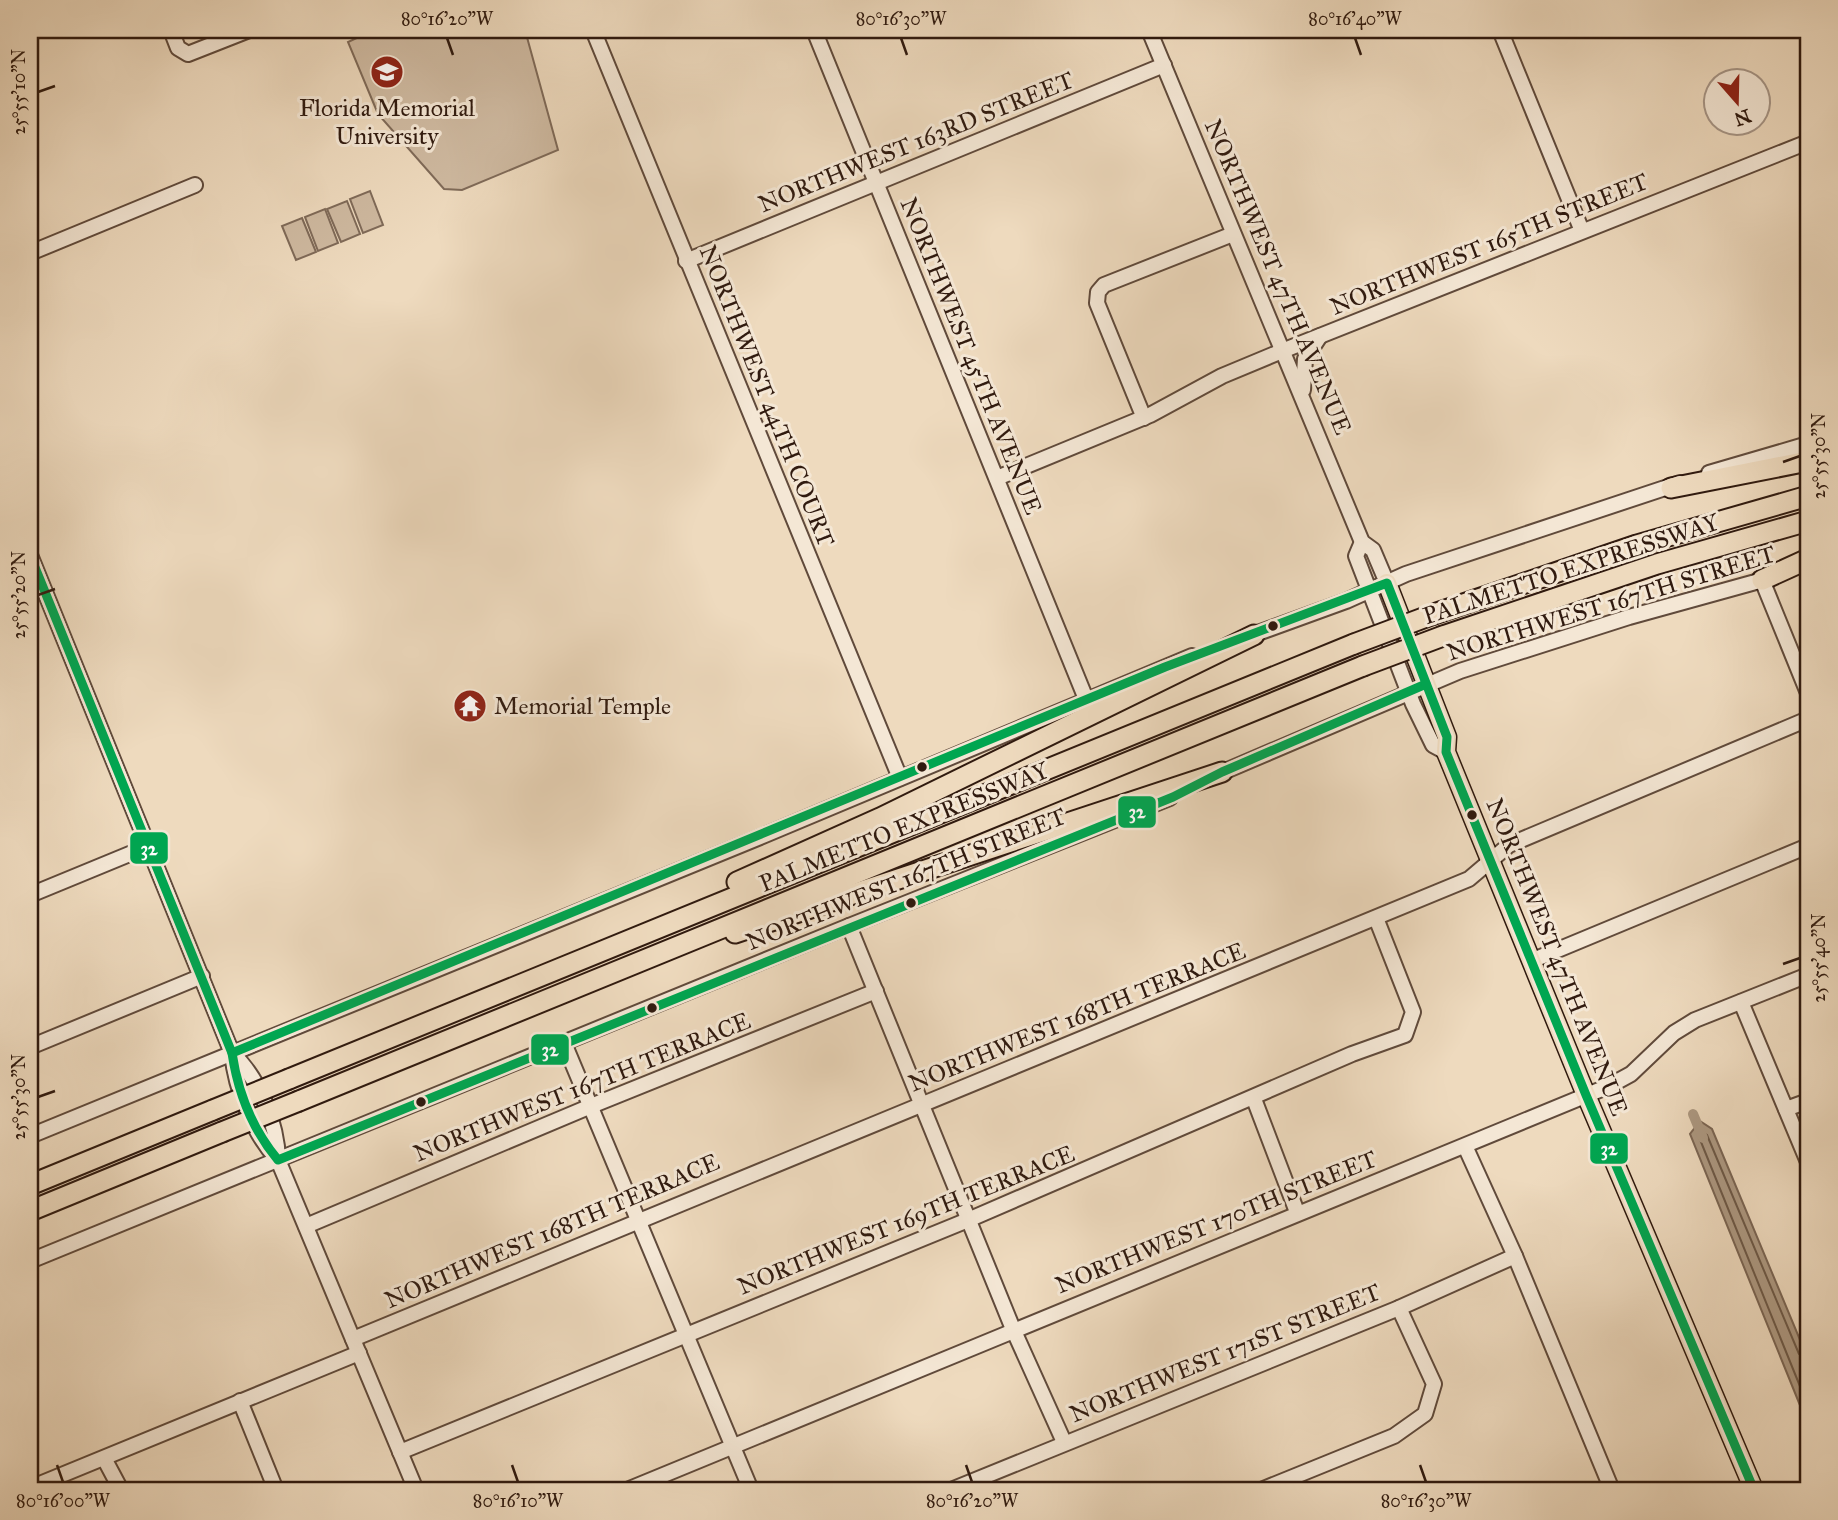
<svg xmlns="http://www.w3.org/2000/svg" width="1838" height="1520" font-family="'IM FELL Great Primer',serif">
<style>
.green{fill:#ceb9a0;stroke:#7f6a58;stroke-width:2}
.water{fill:#ad9982;stroke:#7b6654;stroke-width:2}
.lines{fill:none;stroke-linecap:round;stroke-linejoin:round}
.shore{stroke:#6e5a48;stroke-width:2}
.canal{stroke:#ad9982;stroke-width:10}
.minor-casing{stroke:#604a3b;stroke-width:18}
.major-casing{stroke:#301a0f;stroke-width:21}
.highway-casing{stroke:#301a0f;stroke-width:23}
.minor{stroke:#f4e7d5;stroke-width:14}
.major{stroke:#eedabe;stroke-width:18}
.highway{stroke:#eedabe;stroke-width:19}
.highway-bridge-casing{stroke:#301a0f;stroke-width:23;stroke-linecap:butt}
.highway-bridge{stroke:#eedabe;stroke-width:19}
.bus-1-casing{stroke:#f4e7d5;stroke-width:14}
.bus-1{stroke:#00a651;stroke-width:9}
.ticks{fill:none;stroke:#301a0f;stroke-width:2.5}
.bus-dot{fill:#301a0f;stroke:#f4e7d5;stroke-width:2.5}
.labels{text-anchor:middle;stroke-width:6;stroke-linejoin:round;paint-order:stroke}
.poi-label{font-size:24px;fill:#301a0f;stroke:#f4e7d5}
.street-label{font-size:24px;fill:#301a0f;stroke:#f4e7d5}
.line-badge{stroke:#f4e7d5;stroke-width:2.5}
.badge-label{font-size:19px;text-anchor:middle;font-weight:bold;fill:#fff}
.neatline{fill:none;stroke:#301a0f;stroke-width:2.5}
.ticks-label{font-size:18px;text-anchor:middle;fill:#301a0f}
</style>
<rect width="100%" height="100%" fill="#eedabe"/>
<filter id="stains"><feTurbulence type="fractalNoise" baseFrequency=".00286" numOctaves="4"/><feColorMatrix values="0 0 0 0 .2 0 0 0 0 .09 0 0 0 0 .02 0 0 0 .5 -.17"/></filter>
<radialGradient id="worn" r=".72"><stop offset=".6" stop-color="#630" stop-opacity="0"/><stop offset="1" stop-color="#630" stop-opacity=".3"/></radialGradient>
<g class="green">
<path d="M374 30H525L558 150 462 190 444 189 378 114 348 42Z"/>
<path d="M370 191 383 225 363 233 350 199Z"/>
<path d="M347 201 360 234 341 242 327 209Z"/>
<path d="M325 209 338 243 318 251 305 217Z"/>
<path d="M302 218 316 252 296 260 282 226Z"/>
</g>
<path class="water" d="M1700 1121 1712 1129 1808 1359V1425L1690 1134Z"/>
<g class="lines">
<path class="shore" d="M1808 1359 1799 1354 1707 1135 1701 1132 1699 1137 1808 1406"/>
<path class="canal" d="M1693 1114 1703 1138"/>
<defs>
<g id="minor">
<path d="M171 30 178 48 188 54 249 30"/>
<path d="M593 30 900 778"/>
<path d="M814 30 1086 699"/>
<path d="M1149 30 1362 542 1373 550 1387 583"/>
<path d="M1500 30 1582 231"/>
<path d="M30 253 195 185"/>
<path d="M686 261 1164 65"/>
<path d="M1303 390 1305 359 1320 336"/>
<path d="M1144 418 1097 303 1098 292 1104 285 1233 234"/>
<path d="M1709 473 1808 444"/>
<path d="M997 478 1150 415 1222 376 1282 351 1808 142"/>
<path d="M1362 542 1356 556 1413 704 1433 745 1446 752"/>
<path d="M30 555 232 1053C236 1090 252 1132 278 1160L416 1490"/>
<path d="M1762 580 1808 693"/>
<path d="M1244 638 1346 601 1406 574 1680 483"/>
<path d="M1216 775 1460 671 1629 617 1770 578"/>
<path d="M30 895 149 846"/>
<path d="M849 926 1013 1329 1064 1442"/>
<path d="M1531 961 1808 846"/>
<path d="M1741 1002 1808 1162"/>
<path d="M564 1043 751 1490"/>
<path d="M30 1047 202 976"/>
<path d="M232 1053C259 1078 277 1123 278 1160"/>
<path d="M1254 1099 1297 1212"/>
<path d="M1786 1109 1808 1101"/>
<path d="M30 1136 765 835 1192 656"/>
<path d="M1465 1146 1515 1256 1612 1490"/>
<path d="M306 1226 591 1106 876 991"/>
<path d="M30 1261 849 926 1170 798"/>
<path d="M353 1339 1469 879 1509 845 1808 719"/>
<path d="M240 1401 276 1490"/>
<path d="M400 1452 968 1220 1352 1054 1405 1035 1413 1012 1376 918"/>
<path d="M105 1460 121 1490"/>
<path d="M30 1488 359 1353"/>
<path d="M627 1490 1609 1086 1631 1074 1674 1033 1695 1020 1808 975"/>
<path d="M951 1490 1399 1308 1515 1256"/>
<path d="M1261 1490 1394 1436 1425 1414 1434 1384 1399 1308"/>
</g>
<path id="major" d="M1387 583 1447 737 1446 752 1586 1095 1754 1490"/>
<g id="highway">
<path d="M1671 488 1808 461"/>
<path d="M1762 580 1808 559"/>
<path d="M1434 614 1637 545 1808 496"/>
<path d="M1443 636 1657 564 1808 521"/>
<path d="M737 882 880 818 1254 635"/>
<path d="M735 933 1222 772"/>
<path d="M289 1079 1354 644"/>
<path d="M299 1101 1363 666"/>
<path d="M30 1185 213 1110"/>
<path d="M30 1211 222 1132"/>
</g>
</defs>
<use href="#minor" class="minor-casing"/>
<use href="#major" class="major-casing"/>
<use href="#highway" class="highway-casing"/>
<use href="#minor" class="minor"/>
<use href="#major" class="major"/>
<use href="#highway" class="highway"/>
<defs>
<g id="highway-bridge">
<path d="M1354 644 1434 614"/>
<path d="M1363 666 1443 636"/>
<path d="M213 1110 289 1079"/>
<path d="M222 1132 299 1101"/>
</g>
</defs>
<use href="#highway-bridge" class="highway-bridge-casing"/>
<use href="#highway-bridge" class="highway-bridge"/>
<defs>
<g id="bus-1">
<path d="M30 555 232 1053C238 1093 252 1129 278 1160L1173 797 1222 772 1426 684"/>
<path d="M232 1053 1165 667 1387 583 1447 737 1446 752 1586 1095 1754 1490"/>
</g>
</defs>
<use href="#bus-1" class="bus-1-casing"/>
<use href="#bus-1" class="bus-1"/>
</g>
<path class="ticks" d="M447 38 453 55M901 38 907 55M1355 38 1361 55M38 92 55 86M1783 462 1800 456M38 595 55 589M1783 964 1800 958M38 1097 55 1091M57 1465 63 1482M512 1465 518 1482M966 1465 972 1482M1420 1465 1426 1482"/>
<defs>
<symbol id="university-disc" viewBox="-11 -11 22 22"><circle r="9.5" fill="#8f2418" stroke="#f4e7d5"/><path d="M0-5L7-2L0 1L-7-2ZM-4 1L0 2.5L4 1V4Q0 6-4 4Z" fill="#fff"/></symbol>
<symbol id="temple-disc" viewBox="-11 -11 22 22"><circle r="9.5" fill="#8f2418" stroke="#f4e7d5"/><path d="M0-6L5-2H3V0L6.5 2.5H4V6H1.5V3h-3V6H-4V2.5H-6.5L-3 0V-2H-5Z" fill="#fff"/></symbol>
</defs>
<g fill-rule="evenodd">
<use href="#university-disc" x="368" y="53" width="38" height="38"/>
<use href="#temple-disc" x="451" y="687" width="38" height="38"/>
</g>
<g class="bus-dot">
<circle cx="1273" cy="626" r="6"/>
<circle cx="922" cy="767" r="6"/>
<circle cx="1472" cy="815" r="6"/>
<circle cx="911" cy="903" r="6"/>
<circle cx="652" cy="1008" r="6"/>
<circle cx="421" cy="1102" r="6"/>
</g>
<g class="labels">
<g class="poi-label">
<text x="387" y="116">Florida Memorial<tspan x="387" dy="28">University</tspan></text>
<text x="494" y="714" text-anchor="start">Memorial Temple</text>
</g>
<g class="street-label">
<text transform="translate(916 142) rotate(-22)" y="8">NORTHWEST 163RD STREET</text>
<text transform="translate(1489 244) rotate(-22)" y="8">NORTHWEST 165TH STREET</text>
<text transform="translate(1278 277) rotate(67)" y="8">NORTHWEST 47TH AVENUE</text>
<text transform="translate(971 356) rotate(68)" y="8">NORTHWEST 45TH AVENUE</text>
<text transform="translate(767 396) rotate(68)" y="8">NORTHWEST 44TH COURT</text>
<text transform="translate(1571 569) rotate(-18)" y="8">PALMETTO EXPRESSWAY</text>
<text transform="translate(1611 603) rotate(-17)" y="8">NORTHWEST 167TH STREET</text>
<text transform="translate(904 827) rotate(-22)" y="8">PALMETTO EXPRESSWAY</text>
<text transform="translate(906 879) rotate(-22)" y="8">NORTHWEST 167TH STREET</text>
<text transform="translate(1557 957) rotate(68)" y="8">NORTHWEST 47TH AVENUE</text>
<text transform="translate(1077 1017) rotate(-22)" y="8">NORTHWEST 168TH TERRACE</text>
<text transform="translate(582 1087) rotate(-22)" y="8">NORTHWEST 167TH TERRACE</text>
<text transform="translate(906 1220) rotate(-22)" y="8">NORTHWEST 169TH TERRACE</text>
<text transform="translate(1216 1222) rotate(-22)" y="8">NORTHWEST 170TH STREET</text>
<text transform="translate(552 1231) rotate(-23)" y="8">NORTHWEST 168TH TERRACE</text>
<text transform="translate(1225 1353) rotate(-22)" y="8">NORTHWEST 171ST STREET</text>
</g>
</g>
<g class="line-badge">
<rect x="1117" y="795" width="40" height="34" rx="7" fill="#00a651"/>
<rect x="129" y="831" width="40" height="34" rx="7" fill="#00a651"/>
<rect x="530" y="1033" width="40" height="33" rx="7" fill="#00a651"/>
<rect x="1589" y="1132" width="40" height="33" rx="7" fill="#00a651"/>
</g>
<g class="badge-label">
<text x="1137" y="818">32</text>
<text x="149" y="855">32</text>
<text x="550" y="1056">32</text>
<text x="1609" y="1155">32</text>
</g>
<rect width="1838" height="1520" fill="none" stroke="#eedabe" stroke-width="77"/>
<g transform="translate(1737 102) rotate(160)"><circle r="33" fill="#f4e7d5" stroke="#a69586" stroke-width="2"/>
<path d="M0-5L12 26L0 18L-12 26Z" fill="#8f2418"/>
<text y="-10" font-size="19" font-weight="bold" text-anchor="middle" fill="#301a0f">N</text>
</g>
<rect x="38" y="38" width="1762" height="1444" class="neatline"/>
<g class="ticks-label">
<text x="447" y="25">80°16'20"W</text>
<text x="901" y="25">80°16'30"W</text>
<text x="1355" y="25">80°16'40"W</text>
<text transform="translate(19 92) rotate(-90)" y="6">25°55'10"N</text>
<text transform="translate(1819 456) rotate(-90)" y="6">25°55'30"N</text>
<text transform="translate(19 595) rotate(-90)" y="6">25°55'20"N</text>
<text transform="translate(1819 958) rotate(-90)" y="6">25°55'40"N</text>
<text transform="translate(19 1097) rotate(-90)" y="6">25°55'30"N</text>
<text x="63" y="1507">80°16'00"W</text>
<text x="518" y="1507">80°16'10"W</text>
<text x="972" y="1507">80°16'20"W</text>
<text x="1426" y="1507">80°16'30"W</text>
</g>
<rect width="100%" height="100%" filter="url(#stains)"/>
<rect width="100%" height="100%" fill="url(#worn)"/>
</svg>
